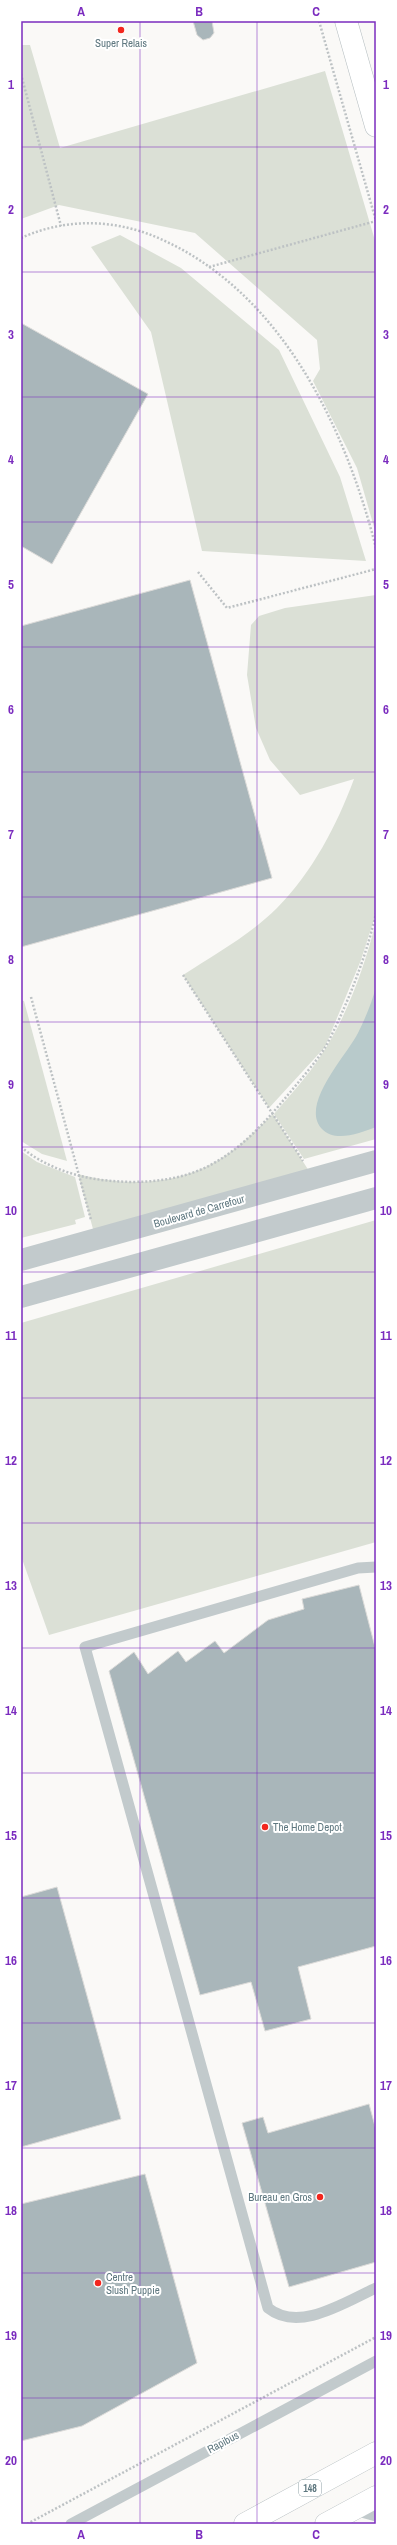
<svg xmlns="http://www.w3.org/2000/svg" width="397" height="2545" font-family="'Archivo Narrow',sans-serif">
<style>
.green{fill:#dbe0d6}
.water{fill:#b8cacb}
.building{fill:#a9b6ba;stroke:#dcdbd9}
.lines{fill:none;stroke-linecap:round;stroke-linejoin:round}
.secondary-casing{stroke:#b5bec1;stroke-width:23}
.primary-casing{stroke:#b4bcbf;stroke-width:23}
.path{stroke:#bdc2c4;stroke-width:2.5;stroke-dasharray:2 2;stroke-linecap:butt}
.service{stroke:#c2cacc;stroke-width:11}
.tertiary{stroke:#c2cacc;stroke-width:22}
.secondary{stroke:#fff;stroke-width:22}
.primary{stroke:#fff;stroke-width:22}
.grid{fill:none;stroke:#7b2cbf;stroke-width:1;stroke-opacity:0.55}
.poi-dot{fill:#f3261e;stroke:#fff;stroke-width:1.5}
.labels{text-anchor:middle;stroke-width:4;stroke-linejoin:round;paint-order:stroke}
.shield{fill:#fff;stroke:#8ea0a5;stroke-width:1}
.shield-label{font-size:10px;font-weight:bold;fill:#5e777f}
.poi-label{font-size:11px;fill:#5e777f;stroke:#fff;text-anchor:start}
.street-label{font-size:11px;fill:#5e777f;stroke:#fff}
.neatline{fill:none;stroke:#7b2cbf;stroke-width:1.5}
.grid-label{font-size:13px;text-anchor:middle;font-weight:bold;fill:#7b2cbf}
</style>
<rect width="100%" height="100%" fill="#faf9f7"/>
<g class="green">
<path d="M21 45H30L60 148 325 71 376 244V534L357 468 313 381 320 369 317 340 195 233 59 205 21 219Z"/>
<path d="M120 235 181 268 279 350 340 477 366 561 202 551 151 332 91 247Z"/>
<path d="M376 595 375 916 361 960 325 1047 269 1108 183 975C215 954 250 935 277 908 312 873 337 825 354 779L300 795 270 760 256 728 247 675 251 625 259 616 285 608Z"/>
<path d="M376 922V1139L304 1159 274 1114C290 1095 307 1077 320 1057 347 1017 364 968 376 922Z"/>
<path d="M21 1000 24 1001 67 1161 42 1154 21 1141Z"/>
<path d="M273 1114 314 1179 96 1240 78 1174C121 1186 173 1186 213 1163 236 1151 254 1132 273 1114Z"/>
<path d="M21 1151 37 1162 75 1177 85 1217 75 1220 76 1224 21 1238Z"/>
<path d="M376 1220V1542L49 1635 21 1556V1323Z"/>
</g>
<path class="water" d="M376 987V1127C360 1133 335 1143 322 1129 299 1105 347 1055 358 1033 365 1019 372 1002 376 987Z"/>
<g class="building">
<path d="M193 21H212L214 33 210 38 203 40 197 35Z"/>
<path d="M21 323 148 394 52 564 21 546Z"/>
<path d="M190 580 272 878 21 947V626Z"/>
<path d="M359 1585 376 1651V1946L298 1967 311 2019 265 2031 251 1982 200 1995 109 1671 134 1652 148 1674 178 1651 186 1662 215 1641 224 1653 268 1620 304 1609 302 1599Z"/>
<path d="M57 1887 121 2119 21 2147V1897Z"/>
<path d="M369 2104 376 2130V2262L289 2287 242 2123 263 2117 268 2133Z"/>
<path d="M145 2174 197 2363 82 2426 21 2441V2204Z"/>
</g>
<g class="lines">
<defs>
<path id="secondary" d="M346 21 376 126"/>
<g id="primary">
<path d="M245 2524 376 2453"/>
<path d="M326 2524 376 2497"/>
</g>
</defs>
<use href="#secondary" class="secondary-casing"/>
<use href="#primary" class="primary-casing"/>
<g class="path">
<path d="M319 21 376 221"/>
<path d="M21 74 61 226"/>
<path d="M21 238C65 218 113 219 156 237 280 289 345 426 376 548"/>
<path d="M209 267 376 221"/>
<path d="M198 572 227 608 376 569"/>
<path d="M183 975 303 1161"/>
<path d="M31 997 91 1220"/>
<path d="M21 1147C46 1168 81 1179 113 1181 146 1184 185 1180 214 1163 248 1144 272 1114 297 1084 307 1072 318 1059 326 1046 346 1008 367 955 376 913"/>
<path d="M27 2524 376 2337"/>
</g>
<g class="service">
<path d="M376 1567 358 1568 85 1647 268 2308C299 2333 345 2302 376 2288"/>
<path d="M354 2510 376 2516"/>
<path d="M71 2524 376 2361"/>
</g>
<g class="tertiary">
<path d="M21 1260 376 1161"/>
<path d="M21 1297 376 1198"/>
</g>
<use href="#secondary" class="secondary"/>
<use href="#primary" class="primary"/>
</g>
<path class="grid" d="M140 21V2524M257 21V2524M21 147H376M21 272H376M21 397H376M21 522H376M21 647H376M21 772H376M21 897H376M21 1022H376M21 1147H376M21 1272H376M21 1398H376M21 1523H376M21 1648H376M21 1773H376M21 1898H376M21 2023H376M21 2148H376M21 2273H376M21 2398H376"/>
<g class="poi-dot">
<circle cx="121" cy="30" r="4"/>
<circle cx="265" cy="1827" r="4"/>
<circle cx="320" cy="2197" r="4"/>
<circle cx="98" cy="2283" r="4"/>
</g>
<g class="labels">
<rect class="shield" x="299" y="2480" width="22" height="16" rx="3"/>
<g class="shield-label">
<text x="310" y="2492">148</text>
</g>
<g class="poi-label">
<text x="121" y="47" text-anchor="middle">Super Relais</text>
<text x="273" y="1831">The Home Depot</text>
<text x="312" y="2201" text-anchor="end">Bureau en Gros</text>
<text x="106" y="2281">Centre<tspan x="106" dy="13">Slush Puppie</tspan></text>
</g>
<g class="street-label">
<text transform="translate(199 1211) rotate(-16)" y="4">Boulevard de Carrefour</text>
<text transform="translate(223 2442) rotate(-28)" y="4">Rapibus</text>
</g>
</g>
<rect width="397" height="2545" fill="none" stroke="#ffffff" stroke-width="44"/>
<rect x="22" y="22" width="353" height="2501" class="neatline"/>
<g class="grid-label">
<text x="81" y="16">A</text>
<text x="199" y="16">B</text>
<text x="316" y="16">C</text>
<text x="11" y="89">1</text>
<text x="386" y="89">1</text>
<text x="11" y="214">2</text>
<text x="386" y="214">2</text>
<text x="11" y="339">3</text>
<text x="386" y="339">3</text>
<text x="11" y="464">4</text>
<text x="386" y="464">4</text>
<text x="11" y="589">5</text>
<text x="386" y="589">5</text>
<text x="11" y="714">6</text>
<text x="386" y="714">6</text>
<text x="11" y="839">7</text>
<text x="386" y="839">7</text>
<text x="11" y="964">8</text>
<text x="386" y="964">8</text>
<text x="11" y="1089">9</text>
<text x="386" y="1089">9</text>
<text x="11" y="1215">10</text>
<text x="386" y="1215">10</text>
<text x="11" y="1340">11</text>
<text x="386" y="1340">11</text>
<text x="11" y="1465">12</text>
<text x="386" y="1465">12</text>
<text x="11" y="1590">13</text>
<text x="386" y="1590">13</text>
<text x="11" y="1715">14</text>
<text x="386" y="1715">14</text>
<text x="11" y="1840">15</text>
<text x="386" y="1840">15</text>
<text x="11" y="1965">16</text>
<text x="386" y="1965">16</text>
<text x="11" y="2090">17</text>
<text x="386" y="2090">17</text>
<text x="11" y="2215">18</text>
<text x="386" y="2215">18</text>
<text x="11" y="2340">19</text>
<text x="386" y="2340">19</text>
<text x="11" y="2465">20</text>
<text x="386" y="2465">20</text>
<text x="81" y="2539">A</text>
<text x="199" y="2539">B</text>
<text x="316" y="2539">C</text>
</g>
</svg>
